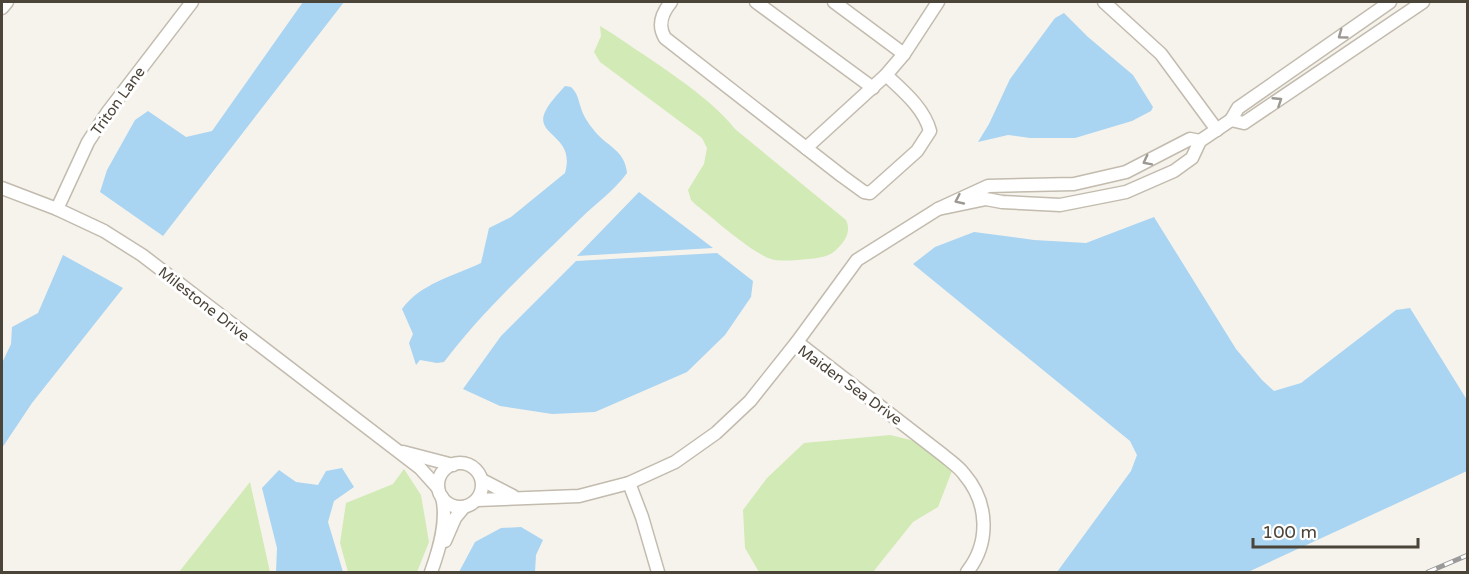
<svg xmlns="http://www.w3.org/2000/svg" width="1469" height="574" font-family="'Varela Round',sans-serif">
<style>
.green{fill:#d2eab5}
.water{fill:#a9d4f2}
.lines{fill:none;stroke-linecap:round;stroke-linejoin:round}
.minor-casing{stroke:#c2bbae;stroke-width:15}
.minor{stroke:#fff;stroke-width:12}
.rail-casing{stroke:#9a9a9a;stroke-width:5}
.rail{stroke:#fff;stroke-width:3;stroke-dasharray:9;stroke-linecap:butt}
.oneway{stroke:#9c9892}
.labels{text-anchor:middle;stroke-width:6;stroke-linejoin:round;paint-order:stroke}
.street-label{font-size:15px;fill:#4b4439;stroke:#fff}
</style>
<rect width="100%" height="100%" fill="#f6f3ec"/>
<g class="green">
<path d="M600 26 613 34C649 59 709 95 735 129L846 220C851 231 846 240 838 248 830 257 819 258 808 259 799 260 779 262 771 259 752 253 713 218 696 205L691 200 688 190 704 164 707 148 702 138 694 132 600 62 594 52 601 36Z"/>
<path d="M890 435 915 441 952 471 938 507 913 522 873 572H759L745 548 743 510 767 478 804 443Z"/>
<path d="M404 469 421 495 429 542 417 572H348L340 543 346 503 393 484Z"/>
<path d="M250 482 270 572H179Z"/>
</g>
<g class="water">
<path d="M303 2H344L163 236 100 192 107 170 135 120 148 111 186 137 212 131Z"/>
<path d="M1064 13 1088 37 1133 75 1153 107 1151 111 1132 121 1075 138H1030L1008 135 978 142 989 124 1010 79 1055 18Z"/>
<path d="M565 86 571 87C578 94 578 99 581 108 583 115 588 123 593 129 605 146 625 149 627 173 614 191 596 203 581 218 534 264 484 309 444 362L437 363 420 360 416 365 409 343 413 334 402 309C420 284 453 276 481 263L489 228 511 217 565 173C576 135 534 136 545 112 549 103 558 94 565 86Z"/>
<path d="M639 192 713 248 577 256Z"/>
<path d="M1154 217 1236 349 1262 380 1274 391 1301 383 1396 310 1410 308 1467 400V471L1248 572H1057L1131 471 1137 455 1130 441 913 264 935 247 974 232 1034 240 1086 243Z"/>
<path d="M717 253 753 281 751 297 725 335 687 372 595 412 552 414 500 406 463 389 501 336 576 261Z"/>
<path d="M63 255 123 288 32 403 2 448V363L11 344 12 327 38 313Z"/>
<path d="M342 468 354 487 334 501 328 522 343 572H276L277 548 262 488 279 470 296 482 318 485 326 471Z"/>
<path d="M521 527 543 540 536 555 535 572H459L475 542 501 528Z"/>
</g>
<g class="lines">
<defs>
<g id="minor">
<path d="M671 2C662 13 657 25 665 38L842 176 864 192 870 193 917 151 930 131C924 108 903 91 886 75L904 54 938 2"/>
<path d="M756 2 873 88"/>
<path d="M834 2 904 54"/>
<path d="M1104 2 1161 54 1217 130"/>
<path d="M1390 2 1238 108 1231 120 1244 123 1423 2"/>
<path d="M2 8 7 2"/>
<path d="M1200 141 1190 139 1126 172 1074 184 988 186 938 209 986 199 1002 202 1060 205 1126 192 1174 171 1192 158 1200 141 1231 120"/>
<path d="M806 148 886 75"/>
<path d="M2 188 57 209 104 231 142 255 420 468 438 488"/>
<path d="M57 209 88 142 107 113 192 2"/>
<path d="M797 342 857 260 938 209"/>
<path d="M403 452 453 465"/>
<circle cx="460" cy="485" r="22"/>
<path d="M482 480 513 496"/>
<path d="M629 483 642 517 658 572"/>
<path d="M477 500 579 496 629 483 675 462 716 433 750 401 797 342 943 455C950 461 959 467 964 474 989 503 990 543 967 572"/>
<path d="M445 541 455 518 464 507"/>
<path d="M431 572C439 550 448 521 442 497"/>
</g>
</defs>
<use href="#minor" class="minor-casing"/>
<use href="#minor" class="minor"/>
<defs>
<path id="rail" d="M1428 572 1468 555"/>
</defs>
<use href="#rail" class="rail-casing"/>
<use href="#rail" class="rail"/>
</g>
<defs><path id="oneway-chevron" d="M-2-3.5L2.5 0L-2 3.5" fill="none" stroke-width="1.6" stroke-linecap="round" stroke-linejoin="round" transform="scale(1.5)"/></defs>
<g class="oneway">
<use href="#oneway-chevron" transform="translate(1342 35) rotate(144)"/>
<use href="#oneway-chevron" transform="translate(1278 101) rotate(-33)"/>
<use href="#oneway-chevron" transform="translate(1147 161) rotate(153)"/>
<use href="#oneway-chevron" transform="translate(959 200) rotate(155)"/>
</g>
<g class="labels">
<g class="street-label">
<text transform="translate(118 101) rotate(-54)" y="5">Triton Lane</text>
<text transform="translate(204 304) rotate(38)" y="5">Milestone Drive</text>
<text transform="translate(850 385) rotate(36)" y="5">Maiden Sea Drive</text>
</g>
</g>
<rect width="1469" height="574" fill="none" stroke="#4b4439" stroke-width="6"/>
<path d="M1253 538v9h165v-9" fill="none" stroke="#4b4439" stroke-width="3"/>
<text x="1262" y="538" font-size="18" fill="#4b4439" stroke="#ffffff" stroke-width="4.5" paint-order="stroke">100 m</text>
</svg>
